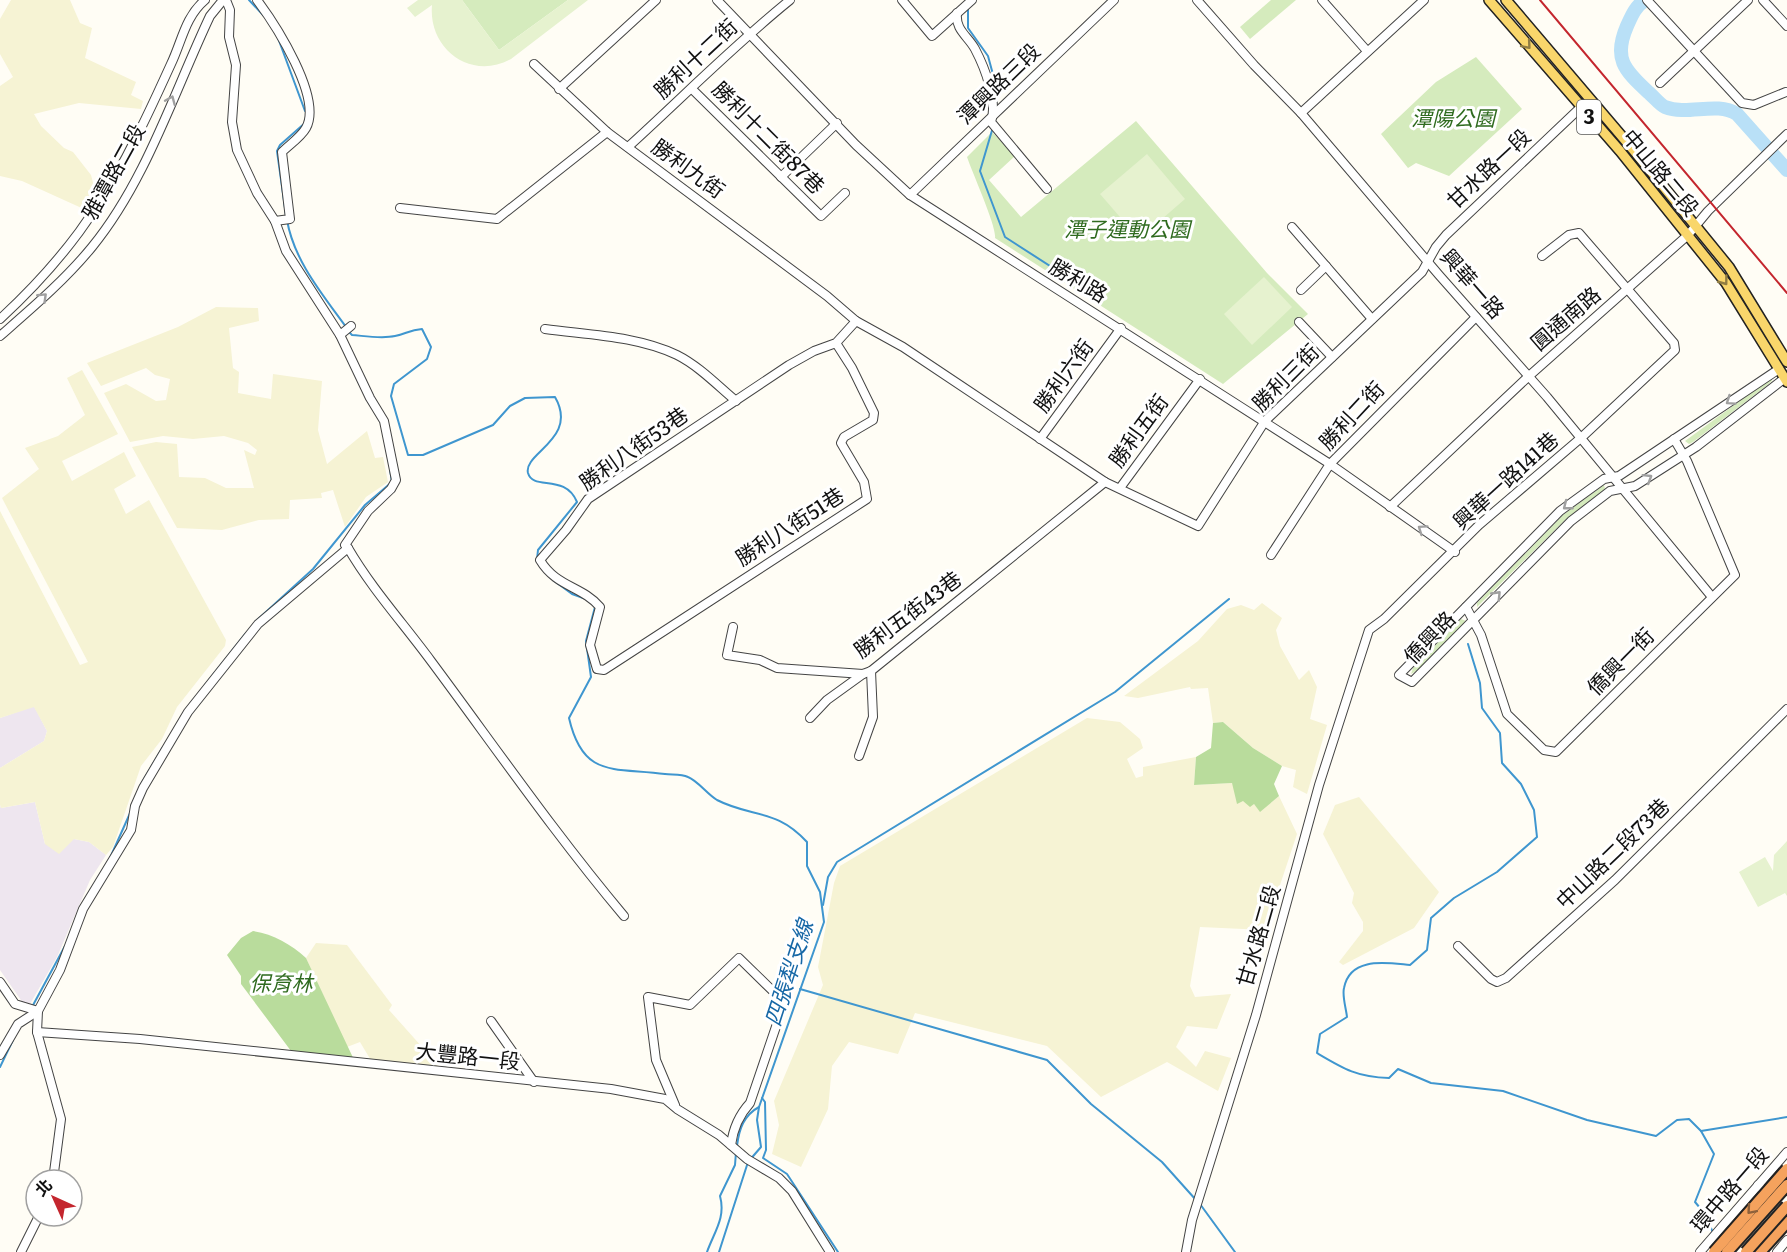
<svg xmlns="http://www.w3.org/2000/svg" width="1787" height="1252" font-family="Literata,'Noto Sans TC',serif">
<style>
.industrial{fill:#eee6ef}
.farmland{fill:#f6f3d4}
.green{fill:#d5ebbd}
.forest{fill:#b9dc9c}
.pitch{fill:#e6f2cf}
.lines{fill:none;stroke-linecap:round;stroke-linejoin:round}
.stream{stroke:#3f96cf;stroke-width:2}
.river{stroke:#b9e0f7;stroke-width:14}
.minor-casing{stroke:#444;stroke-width:10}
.major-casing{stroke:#222;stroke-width:12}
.highway-casing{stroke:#222;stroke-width:14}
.minor{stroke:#fff;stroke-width:8}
.major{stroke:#f9d66b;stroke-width:9}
.highway{stroke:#f5a25d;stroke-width:10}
.rail{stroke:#c4262e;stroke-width:2}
.highway-bridge-casing{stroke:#222;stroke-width:14;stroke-linecap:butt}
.highway-bridge{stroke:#f5a25d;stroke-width:10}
.oneway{stroke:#917d42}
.oneway2{stroke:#a0a0a0}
.oneway3{stroke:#8e613b}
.labels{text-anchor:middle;stroke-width:6;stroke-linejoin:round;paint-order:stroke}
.shield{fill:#fff;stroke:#585858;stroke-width:1.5}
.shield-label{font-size:20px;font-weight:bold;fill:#111}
.street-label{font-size:21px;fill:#111;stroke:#fff}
.park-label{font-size:21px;font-style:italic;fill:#2f6b1f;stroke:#fff}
.water-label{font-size:22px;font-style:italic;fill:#1768a6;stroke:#fff}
</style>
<rect width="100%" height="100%" fill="#fffdf5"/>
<g class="industrial">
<path d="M34 706 47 731 44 741 0 768V718Z"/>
<path d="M35 802 45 844 74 839 89 842 106 855 90 880 57 957 30 1004 23 1003 0 970V805L1 808Z"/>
</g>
<g class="farmland">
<path d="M11 0H70L80 23 92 28 85 58 136 82 131 95 143 101 141 109 79 103 34 114 41 126 64 148 73 152 91 175 96 194 86 210 22 181 0 176V86L13 77 0 54V19Z"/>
<path d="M216 307 258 308 259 321 229 328 233 368 239 372 238 393 271 399 273 374 322 381 318 430 327 464 367 431 375 458 383 457 388 482 366 497 345 527 333 490 321 493 322 498 290 500 289 519 259 520 222 530 177 528 132 447 156 442 177 444 179 477 205 478 226 488H254L244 450 255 455 257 450 248 443 224 436 193 439 163 436 130 442 104 393 126 384 156 401 166 400 170 379 155 375 146 368 101 386 87 363 178 327Z"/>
<path d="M82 370 118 434 62 461 72 481 124 452 136 476 114 489 126 514 149 500 226 640 225 646 177 707 162 739 141 766 113 847 106 855 89 842 74 839 59 854 45 844 35 802 1 808 0 805V768L44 741 47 731 34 707 0 718V511L80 665 88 662 2 498 39 469 25 448 58 436 85 415 67 378Z"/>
<path d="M1262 603 1282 618 1276 630 1280 646 1299 680 1309 670 1317 687 1310 719 1327 725 1307 794 1293 787 1296 770 1282 766 1253 748 1223 722 1213 723 1208 688 1191 689 1190 687 1138 698 1124 696 1198 641 1227 609 1241 605 1254 610Z"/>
<path d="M1087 718 1120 722 1140 739 1143 748 1127 759 1136 778 1143 776V767L1196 757 1194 785 1232 783 1243 801 1254 804 1260 811 1279 796 1297 834 1265 930 1200 927 1190 986 1195 997 1231 994 1217 1029 1187 1026 1176 1047 1196 1067 1205 1051 1231 1058 1218 1091 1167 1062 1101 1097 1047 1046 915 1013 898 1054 849 1042 832 1066 828 1109 801 1167 772 1154 779 1125 774 1101 823 985 818 967 834 883 840 866Z"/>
<path d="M1359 797 1439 892 1414 928 1343 965 1339 962 1363 931V922L1352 903 1354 893 1323 834 1335 805Z"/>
<path d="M316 943 347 945 392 1005 389 1010 439 1066 436 1070 372 1062 360 1042 347 1047 306 958Z"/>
</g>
<g class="green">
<path d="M462 0H568L499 50Z"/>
<path d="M1271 0H1296L1250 39 1240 27Z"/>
<path d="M1476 57 1522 109 1449 176 1416 163 1408 168 1381 134 1436 82Z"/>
<path d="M1136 121 1267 273 1308 314 1223 384 995 238C997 227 972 172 967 157L992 132 1015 156 989 180 1021 217Z"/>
<path d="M1771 378 1772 381 1765 387 1693 442 1689 444 1685 441Z"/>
<path d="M1604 485 1605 489 1566 519 1477 607V603L1563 515Z"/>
<path d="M1461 619 1466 621 1463 624 1418 670 1411 674 1413 668Z"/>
</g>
<g class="forest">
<path d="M1223 722 1253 748 1282 766 1274 784 1279 796 1260 812 1254 804 1250 807 1243 801 1237 804 1232 783 1194 785 1196 757 1211 748 1213 723Z"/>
<path d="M253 931C273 934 291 944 306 958L356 1064 294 1055 241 984V976L227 955 241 938Z"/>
</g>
<g class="pitch">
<path d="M418 0H462L499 50 568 0H588L511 59C471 81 428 49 432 5L415 17 407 8Z"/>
<path d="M1147 154 1185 199 1139 239 1100 194Z"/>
<path d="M1264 277 1292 307 1252 345 1224 314Z"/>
<path d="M1787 841V896L1785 893 1758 907 1739 872 1765 857 1773 871 1774 855Z"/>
</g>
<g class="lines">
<g class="stream">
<path d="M249 0 264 16"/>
<path d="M968 6V28L988 56 998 93 996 103"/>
<path d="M278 38 305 111"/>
<path d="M993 127 980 171 1005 237 1095 295"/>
<path d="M286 215 277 151 280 145 305 123"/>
<path d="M287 220C294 261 323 295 346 327"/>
<path d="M349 332 352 335C365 336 382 339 395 336 406 334 409 330 422 329L431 347 427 359 394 384 391 396 408 455H423L493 425 510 406 525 398 555 397C579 439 523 453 528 473 533 491 565 473 577 502L538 550 537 559"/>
<path d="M553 580 572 594 586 599"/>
<path d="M595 607 586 641 591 677 569 718C583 779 614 767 665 774 672 775 681 774 688 777 698 781 707 794 717 800 752 818 776 808 807 842V866L820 892 824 922 759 1107 757 1120 761 1147 748 1162 719 1252"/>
<path d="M255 622 313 569 365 505 392 482 390 469"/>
<path d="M1468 644 1480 683 1482 708 1500 733 1502 763 1521 784 1534 810 1537 837 1497 872 1454 898 1431 918 1427 950 1410 965C1387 963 1350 956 1344 988 1342 996 1346 1008 1347 1017L1320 1034 1317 1053C1344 1069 1357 1077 1389 1078L1398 1069 1431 1083 1503 1091 1587 1120 1656 1136 1677 1120 1689 1119 1701 1131 1714 1154 1695 1202 1706 1215 1713 1233"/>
<path d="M205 685 246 633"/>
<path d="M140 786 163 747"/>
<path d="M110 858 131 811"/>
<path d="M823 905 828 877 837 862 1115 692 1229 599"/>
<path d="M800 989 1047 1060 1091 1104 1162 1162 1196 1200"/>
<path d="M32 1007 65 946"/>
<path d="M0 1067 13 1040"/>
<path d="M762 1098 765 1102 766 1150 763 1158 787 1174 838 1252"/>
<path d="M1701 1131 1787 1117"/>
<path d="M737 1146C739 1129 744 1115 759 1107"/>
<path d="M1200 1204 1235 1252"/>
<path d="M707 1252C714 1232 726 1218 720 1196L735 1165 736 1152"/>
</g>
<path class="river" d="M1645 0C1635 7 1632 15 1627 26 1613 58 1624 70 1648 92 1653 96 1660 105 1665 107 1688 116 1716 101 1737 114L1787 170"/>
<defs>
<g id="minor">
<path d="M257 0C275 24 323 98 306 128 301 137 289 145 282 152L290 219 275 221"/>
<path d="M717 0 856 145 910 195 1330 464 1455 552"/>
<path d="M902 0 932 36 972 0"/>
<path d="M1197 0 1254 65 1301 113 1439 275 1547 397 1712 597"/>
<path d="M1322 0 1367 51"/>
<path d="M1647 0 1742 103 1754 105 1786 92"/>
<path d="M1763 0 1787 26"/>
<path d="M957 13C955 30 968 36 975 49 985 68 998 102 991 122L1047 189"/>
<path d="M534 64 607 132 827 296 856 321 903 347 1105 482 1198 526 1265 421 1422 272 1436 247 1446 235 1580 108"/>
<path d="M1660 83 1748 0"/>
<path d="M559 89 656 0"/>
<path d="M692 89 821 216 845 193"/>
<path d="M1301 113 1424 0"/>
<path d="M628 147C682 98 733 46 790 0"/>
<path d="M781 177 837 123"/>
<path d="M910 195 1114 0"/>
<path d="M400 208 497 219 607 132"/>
<path d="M1292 227 1372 319"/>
<path d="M1301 290 1326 266"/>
<path d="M0 319C62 262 103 206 140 130 151 108 161 86 171 64 182 41 185 17 205 0"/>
<path d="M1299 322 1332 357"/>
<path d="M545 329C589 335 637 336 677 355 699 366 718 386 736 401"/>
<path d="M340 335 351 326"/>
<path d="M0 336C32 308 65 280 92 247 146 181 174 92 210 16L223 0"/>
<path d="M836 343 852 368 874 413 873 420 844 437 841 443 864 482 867 499 604 670 597 669 590 645 600 607C582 586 556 587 540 560L566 530 588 499 789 365 814 351 836 343 856 321"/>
<path d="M1779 369 1628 470 1619 476 1604 479 1560 511 1399 675 1412 682 1571 521 1610 491 1635 486 1696 447 1785 378"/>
<path d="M1040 439 1121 328"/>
<path d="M1120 488 1200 379"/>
<path d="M1390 507 1529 376 1688 235 1708 211 1787 134"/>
<path d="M348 548C372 589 403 623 431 661 495 747 555 834 624 916"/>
<path d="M1271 555 1330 464 1476 317"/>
<path d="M1466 607 1481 635 1507 714 1544 750 1556 752 1735 575 1687 461 1674 439"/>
<path d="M733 627 727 655 760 660 777 668 863 674 871 671 1105 482"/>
<path d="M810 718 827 700 863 674"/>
<path d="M859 756 873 717 871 671"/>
<path d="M1458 946 1491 979 1497 982 1506 978 1615 880 1787 709"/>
<path d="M0 982 15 1004 38 1011 37 1032 61 1119 53 1180"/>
<path d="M491 1021 534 1082"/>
<path d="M37 1032 140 1039 611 1089 665 1099 677 1109 719 1135 747 1159 779 1178 792 1191 830 1252"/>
<path d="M0 1055 18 1024 38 1011 60 970 83 909 131 830 135 806 143 788 188 712 258 624 348 548 345 545 368 511 391 489 396 480 384 421 370 398 340 335 286 251 275 221 257 193 237 150 232 122 236 65 229 37 230 10 226 0"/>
<path d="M675 1105 656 1060 648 997 690 1005 739 958 781 999 783 1006 750 1103C739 1115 733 1129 731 1145"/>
<path d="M1758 1185 1787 1215"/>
<path d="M21 1252 39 1216"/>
<path d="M1186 1252 1192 1220 1256 1015 1319 785 1369 630 1384 619 1479 525 1582 437 1675 350 1674 343 1579 233 1569 235 1542 256"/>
<path d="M1700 1252 1787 1152"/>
<path d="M1777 1252 1787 1240"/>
</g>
<g id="major">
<path d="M1489 0 1620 151 1726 283 1787 382"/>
<path d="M1506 0 1636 153 1729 267 1787 362"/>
</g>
<path id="highway" d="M1760 1252 1787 1222"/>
</defs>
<use href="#minor" class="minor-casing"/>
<use href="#major" class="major-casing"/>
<use href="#highway" class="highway-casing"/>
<use href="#minor" class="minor"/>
<use href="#major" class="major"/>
<use href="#highway" class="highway"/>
<path class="rail" d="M1540 0 1787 293"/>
<defs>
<g id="highway-bridge">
<path d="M1714 1252 1787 1169"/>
<path d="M1727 1252 1787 1185"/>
<path d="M1746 1252 1787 1206"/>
</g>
</defs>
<use href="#highway-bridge" class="highway-bridge-casing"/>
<use href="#highway-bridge" class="highway-bridge"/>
</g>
<defs><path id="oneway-chevron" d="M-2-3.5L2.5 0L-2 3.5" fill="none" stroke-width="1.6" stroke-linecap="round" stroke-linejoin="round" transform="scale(1.5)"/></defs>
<g class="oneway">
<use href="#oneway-chevron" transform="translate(1527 45) rotate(50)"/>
<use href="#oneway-chevron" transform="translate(1724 281) rotate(53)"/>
</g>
<g class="oneway2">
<use href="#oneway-chevron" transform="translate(171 100) rotate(-67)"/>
<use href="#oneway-chevron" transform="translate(43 297) rotate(-44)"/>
<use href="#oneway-chevron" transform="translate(1730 401) rotate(145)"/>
<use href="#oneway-chevron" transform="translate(1648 478) rotate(-32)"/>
<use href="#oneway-chevron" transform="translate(1567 506) rotate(142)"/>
<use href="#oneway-chevron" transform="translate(1422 529) rotate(-145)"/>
<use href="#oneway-chevron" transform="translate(1497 595) rotate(-46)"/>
</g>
<use class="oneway3" href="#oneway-chevron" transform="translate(1751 1210) rotate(131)"/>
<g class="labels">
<rect class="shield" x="1577" y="100" width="24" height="34" rx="4.5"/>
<g class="shield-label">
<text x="1589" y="124">3</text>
</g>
<g class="street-label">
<text transform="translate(696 59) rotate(-43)" y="7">勝利十二街</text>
<text transform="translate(999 84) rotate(-44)" y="7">潭興路三段</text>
<text transform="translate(768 138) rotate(45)" y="7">勝利十二街87巷</text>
<text transform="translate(688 169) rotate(36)" y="7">勝利九街</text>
<text transform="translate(1489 169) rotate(-43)" y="7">甘水路一段</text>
<text transform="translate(114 172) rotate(-61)" y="7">雅潭路二段</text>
<text transform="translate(1660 173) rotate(50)" y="7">中山路二段</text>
<text transform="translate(1078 281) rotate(31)" y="7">勝利路</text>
<text transform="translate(1472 284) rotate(49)" y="7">興華一路</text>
<text transform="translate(1566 319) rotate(-41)" y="7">圓通南路</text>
<text transform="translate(1064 376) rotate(-54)" y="7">勝利六街</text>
<text transform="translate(1286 378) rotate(-45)" y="7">勝利三街</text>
<text transform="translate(1352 416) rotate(-47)" y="7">勝利二街</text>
<text transform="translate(1139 431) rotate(-54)" y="7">勝利五街</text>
<text transform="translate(634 449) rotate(-35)" y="7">勝利八街53巷</text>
<text transform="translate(1506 481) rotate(-42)" y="7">興華一路141巷</text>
<text transform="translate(790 527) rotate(-33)" y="7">勝利八街51巷</text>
<text transform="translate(908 615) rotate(-37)" y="7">勝利五街43巷</text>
<text transform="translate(1430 638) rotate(-46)" y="7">僑興路</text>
<text transform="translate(1621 662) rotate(-45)" y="7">僑興一街</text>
<text transform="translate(1613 854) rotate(-44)" y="7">中山路二段73巷</text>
<text transform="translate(1259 936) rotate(-74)" y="7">甘水路二段</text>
<text transform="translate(468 1057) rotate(6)" y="7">大豐路一段</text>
<text transform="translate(1730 1190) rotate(-49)" y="7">環中路一段</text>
</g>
<g class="park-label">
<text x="1453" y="126">潭陽公園</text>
<text x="1127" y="237">潭子運動公園</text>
<text x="281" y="991">保育林</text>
</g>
<g class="water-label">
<text transform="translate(789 973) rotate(-72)" y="8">四張犁支線</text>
</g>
</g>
<g transform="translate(54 1198) rotate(315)"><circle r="28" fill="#ffffff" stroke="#a0a0a0" stroke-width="1.5"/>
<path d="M0-4.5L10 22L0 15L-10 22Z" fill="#c4262e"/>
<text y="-9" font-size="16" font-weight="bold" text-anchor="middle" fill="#111111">北</text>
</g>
</svg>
